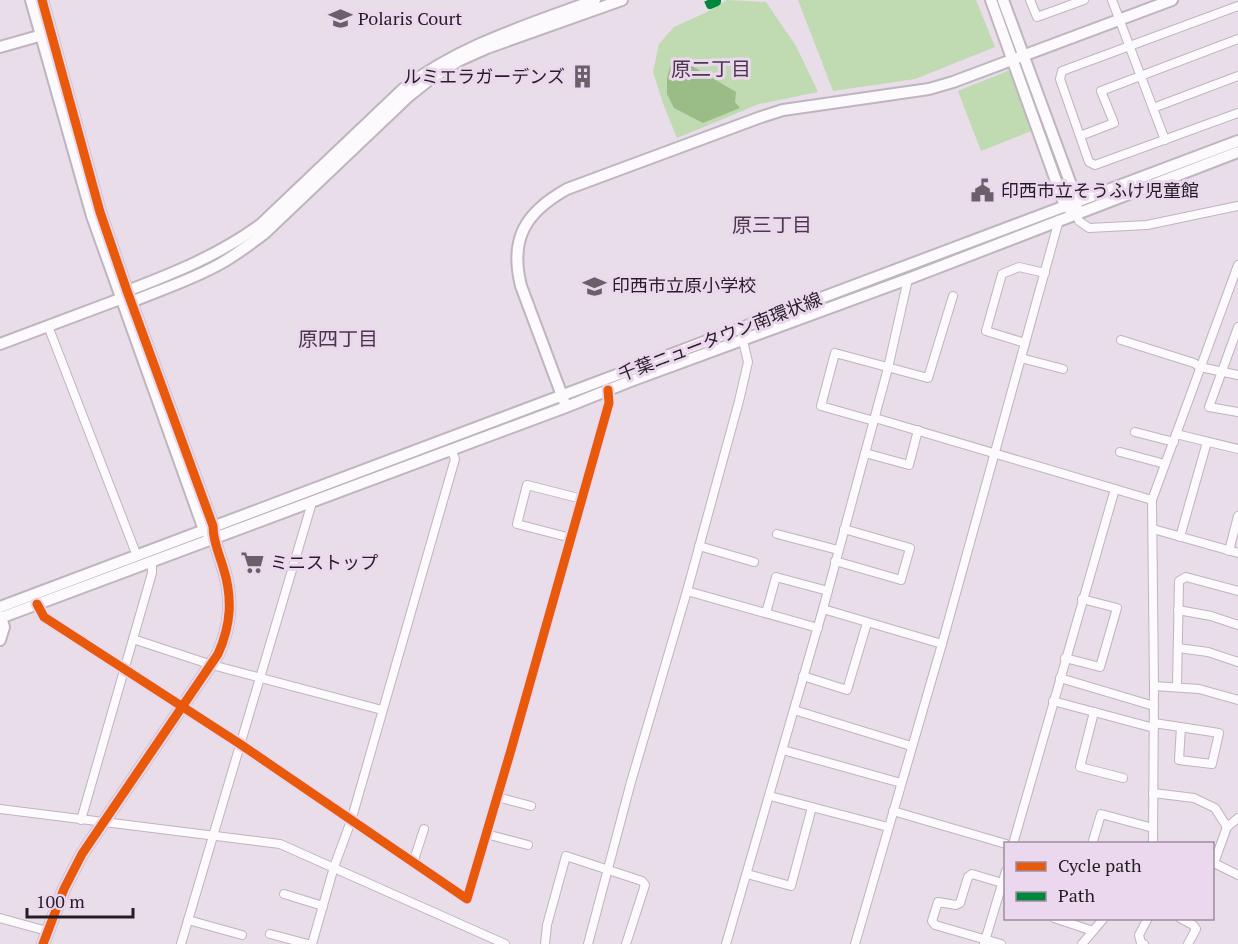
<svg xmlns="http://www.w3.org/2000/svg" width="1238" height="944" font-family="'PT Serif','Noto Sans JP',serif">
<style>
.green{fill:#c0dab1}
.water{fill:#9abd87}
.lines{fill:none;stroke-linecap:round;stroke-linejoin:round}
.street-casing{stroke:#beb5be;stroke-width:10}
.secondary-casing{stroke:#beb5be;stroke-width:14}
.street{stroke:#fcfafc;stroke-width:8}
.secondary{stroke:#fcfafc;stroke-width:10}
.quiet{stroke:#00873e;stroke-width:8;stroke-dasharray:15 8;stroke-linecap:butt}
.cycleway-casing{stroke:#ecd8ee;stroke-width:13}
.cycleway{stroke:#e8590c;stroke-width:9}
.labels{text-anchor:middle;stroke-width:6;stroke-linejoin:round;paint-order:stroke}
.poi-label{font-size:18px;fill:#241d25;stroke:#ecd8ee;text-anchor:start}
.street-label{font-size:18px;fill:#241d25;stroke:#ecd8ee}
.neighbourhood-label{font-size:20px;fill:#49394b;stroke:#ecd8ee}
</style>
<rect width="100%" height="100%" fill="#e8dde9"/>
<g class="green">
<path d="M727 0 766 2 796 46 818 92 759 104 677 138 664 106 653 72 659 44 674 27 707 12Z"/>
<path d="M798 0H976L995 47 915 79 833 91Z"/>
<path d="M1010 70 1034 130 981 151 958 91Z"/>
</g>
<path class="water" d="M677 57 736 92 735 102 740 108 703 123 674 108 667 94V78L670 67Z"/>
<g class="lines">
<defs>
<g id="street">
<path d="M1030 0 1037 17 1084 0"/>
<path d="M1112 0 1165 140"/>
<path d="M1238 6 1062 71 1060 79 1089 162 1095 165 1238 113"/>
<path d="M1153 108 1238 76"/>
<path d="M1080 136 1114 123 1101 91 1238 39"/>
<path d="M1076 213 1079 221 1089 228 1147 225 1238 206"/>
<path d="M48 326 137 556"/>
<path d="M1238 327 1209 407 1238 412"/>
<path d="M1121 340 1194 363 1200 367 1238 375"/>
<path d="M1025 343 986 331 1002 274 1019 267 1045 273"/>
<path d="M1021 358 1063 369"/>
<path d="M875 418 1152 500"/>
<path d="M874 421 821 406 835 353 928 378 953 296"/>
<path d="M1135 432 1174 442"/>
<path d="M1176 434 1238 449"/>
<path d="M1120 452 1165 464"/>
<path d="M865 453 909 465 918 430"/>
<path d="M1153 529 1238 553"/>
<path d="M777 534 838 550"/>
<path d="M1180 537 1207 442"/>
<path d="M571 538 517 524 527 485 582 499"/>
<path d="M699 546 754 562"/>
<path d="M1229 551 1238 516"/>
<path d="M835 561 901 580 910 548 844 529"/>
<path d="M687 591 818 628"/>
<path d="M37 604 44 617 240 744 467 899 511 750 609 403 608 390"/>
<path d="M823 609 942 644"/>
<path d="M1178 610 1211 616 1238 625"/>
<path d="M766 613 776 577 828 591"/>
<path d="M133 639 212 665 382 710"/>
<path d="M1178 648 1208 652 1238 662"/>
<path d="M1065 658 1100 667 1117 608 1082 599"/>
<path d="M803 676 847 690 867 623"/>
<path d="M1060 678 1154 706"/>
<path d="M1154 686 1199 689 1238 700"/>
<path d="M1177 686 1179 581 1186 577 1238 591"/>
<path d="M1053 701 1154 728"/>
<path d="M794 710 911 746"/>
<path d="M1094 712 1080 767 1123 778"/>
<path d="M1154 723 1219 733 1212 764 1179 760 1181 727"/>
<path d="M783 750 901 783"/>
<path d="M1153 793 1194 798 1215 808 1227 827"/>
<path d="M770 796 888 827"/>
<path d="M497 797 531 806"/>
<path d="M0 809 280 844 505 944"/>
<path d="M893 811 1006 844"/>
<path d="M1238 818 1227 827 1214 863 1238 875"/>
<path d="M81 820 152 573V561"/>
<path d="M486 834 528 845"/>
<path d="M1013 844 1115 489"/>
<path d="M1092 844 1101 814 1153 828"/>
<path d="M1153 844 1154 686 1152 500 1238 265"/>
<path d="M413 863 424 829"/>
<path d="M747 874 791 886 812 807"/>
<path d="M284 894 323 906"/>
<path d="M0 918 47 931"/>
<path d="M1054 918 1093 931"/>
<path d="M1180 918 1193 925 1196 929 1188 944"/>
<path d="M188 920 242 935"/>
<path d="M270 934 308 944"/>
<path d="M181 944 311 506 309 502"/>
<path d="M312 944 334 867 351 821 455 459 451 449"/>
<path d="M545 944 547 925 566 856 642 881 645 885 626 944"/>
<path d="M588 944 631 782 687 591 739 401 748 362 742 337"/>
<path d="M726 944 823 609 888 368 908 279"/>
<path d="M855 944 942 644 1059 220"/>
<path d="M984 944 1006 871"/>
<path d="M1001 944 935 925 932 921 938 902 956 905 960 903 968 877 972 874 1002 883"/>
<path d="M1082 944 1104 918"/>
<path d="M1144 944 1141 943 1139 935 1148 918"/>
</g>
<g id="secondary">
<path d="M31 0 92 216 204 530 208 534"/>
<path d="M42 0 100 212 127 291 213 526C213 542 219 553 223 567 233 598 231 625 218 654L82 854 64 889 43 944"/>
<path d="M991 0 1065 206 1076 213 1077 201 1003 0"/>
<path d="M0 47 46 34"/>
<path d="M126 300 131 302C160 290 191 280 218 265 235 256 250 244 265 233L409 96 429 80 458 61 487 48 622 0"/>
<path d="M0 344 120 299 127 291C174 273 219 255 260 225L403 89C460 45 528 25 595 0"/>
<path d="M564 401 521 286C509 238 526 212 567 189L761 117 783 110 929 89 953 82 1172 0"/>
<path d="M0 607 1238 141"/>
<path d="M0 618 566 407 628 382 908 279 1238 152"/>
<path d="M0 640 4 627 1 617"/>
</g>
</defs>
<use href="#street" class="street-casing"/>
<use href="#secondary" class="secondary-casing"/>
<use href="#street" class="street"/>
<use href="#secondary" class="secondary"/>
<path class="quiet" d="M708 0 710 5 717 2V0"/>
<defs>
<g id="cycleway">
<path d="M42 0 100 212 127 291 213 526C213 542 219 553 223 567 233 598 231 625 218 654L82 854 64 889 43 944"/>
<path d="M37 604 44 617 240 744 467 899 511 750 609 403 608 390"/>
</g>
</defs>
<use href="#cycleway" class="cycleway-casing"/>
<use href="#cycleway" class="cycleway"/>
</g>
<defs>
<symbol id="school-bare" viewBox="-9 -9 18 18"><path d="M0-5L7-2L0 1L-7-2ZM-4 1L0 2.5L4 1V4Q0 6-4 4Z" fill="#69606a" stroke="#ecd8ee" stroke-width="2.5" paint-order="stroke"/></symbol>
<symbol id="building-bare" viewBox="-9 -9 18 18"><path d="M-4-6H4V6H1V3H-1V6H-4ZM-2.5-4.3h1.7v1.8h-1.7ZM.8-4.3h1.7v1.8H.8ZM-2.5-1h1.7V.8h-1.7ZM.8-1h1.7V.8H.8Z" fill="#69606a" stroke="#ecd8ee" stroke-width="2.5" paint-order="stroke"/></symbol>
<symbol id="civic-bare" viewBox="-9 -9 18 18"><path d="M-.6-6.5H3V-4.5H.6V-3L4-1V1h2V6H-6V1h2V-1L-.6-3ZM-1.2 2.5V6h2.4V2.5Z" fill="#69606a" stroke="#ecd8ee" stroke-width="2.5" paint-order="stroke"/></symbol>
<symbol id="supermarket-bare" viewBox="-9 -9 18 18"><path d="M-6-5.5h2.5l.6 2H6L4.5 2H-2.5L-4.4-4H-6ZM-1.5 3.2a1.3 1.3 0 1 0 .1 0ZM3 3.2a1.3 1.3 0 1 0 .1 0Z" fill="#69606a" stroke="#ecd8ee" stroke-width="2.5" paint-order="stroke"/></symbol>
</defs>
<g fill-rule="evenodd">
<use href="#school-bare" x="324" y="2" width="33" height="33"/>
<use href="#building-bare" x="566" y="60" width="33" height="33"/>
<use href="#civic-bare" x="966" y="174" width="33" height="33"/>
<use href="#school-bare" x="578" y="270" width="33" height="33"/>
<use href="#supermarket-bare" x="236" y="546" width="33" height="33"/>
</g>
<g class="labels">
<g class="poi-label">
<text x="358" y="25">Polaris Court</text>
<text x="565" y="83" text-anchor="end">ルミエラガーデンズ</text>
<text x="1001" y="197">印西市立そうふけ児童館</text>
<text x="612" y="292">印西市立原小学校</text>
<text x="270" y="569">ミニストップ</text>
</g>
<g class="street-label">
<text transform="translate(720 337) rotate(-21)" y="6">千葉ニュータウン南環状線</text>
</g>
<g class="neighbourhood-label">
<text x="711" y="76">原二丁目</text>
<text x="772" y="232">原三丁目</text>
<text x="338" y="346">原四丁目</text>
</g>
</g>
<rect x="1004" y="842" width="210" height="78" fill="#ecd8ee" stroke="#9c8d9e" stroke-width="1.5"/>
<rect x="1016" y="862" width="30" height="9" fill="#e8590c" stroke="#9c8d9e" stroke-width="1.5"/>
<text x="1058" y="872" font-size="18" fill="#241d25">Cycle path</text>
<rect x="1016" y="892" width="30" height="9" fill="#00873e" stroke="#9c8d9e" stroke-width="1.5"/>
<text x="1058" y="902" font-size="18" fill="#241d25">Path</text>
<path d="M27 908v9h106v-9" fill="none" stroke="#241d25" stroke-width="3"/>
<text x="36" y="908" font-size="18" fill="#241d25" stroke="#ecd8ee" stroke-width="4.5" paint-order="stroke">100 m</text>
</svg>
